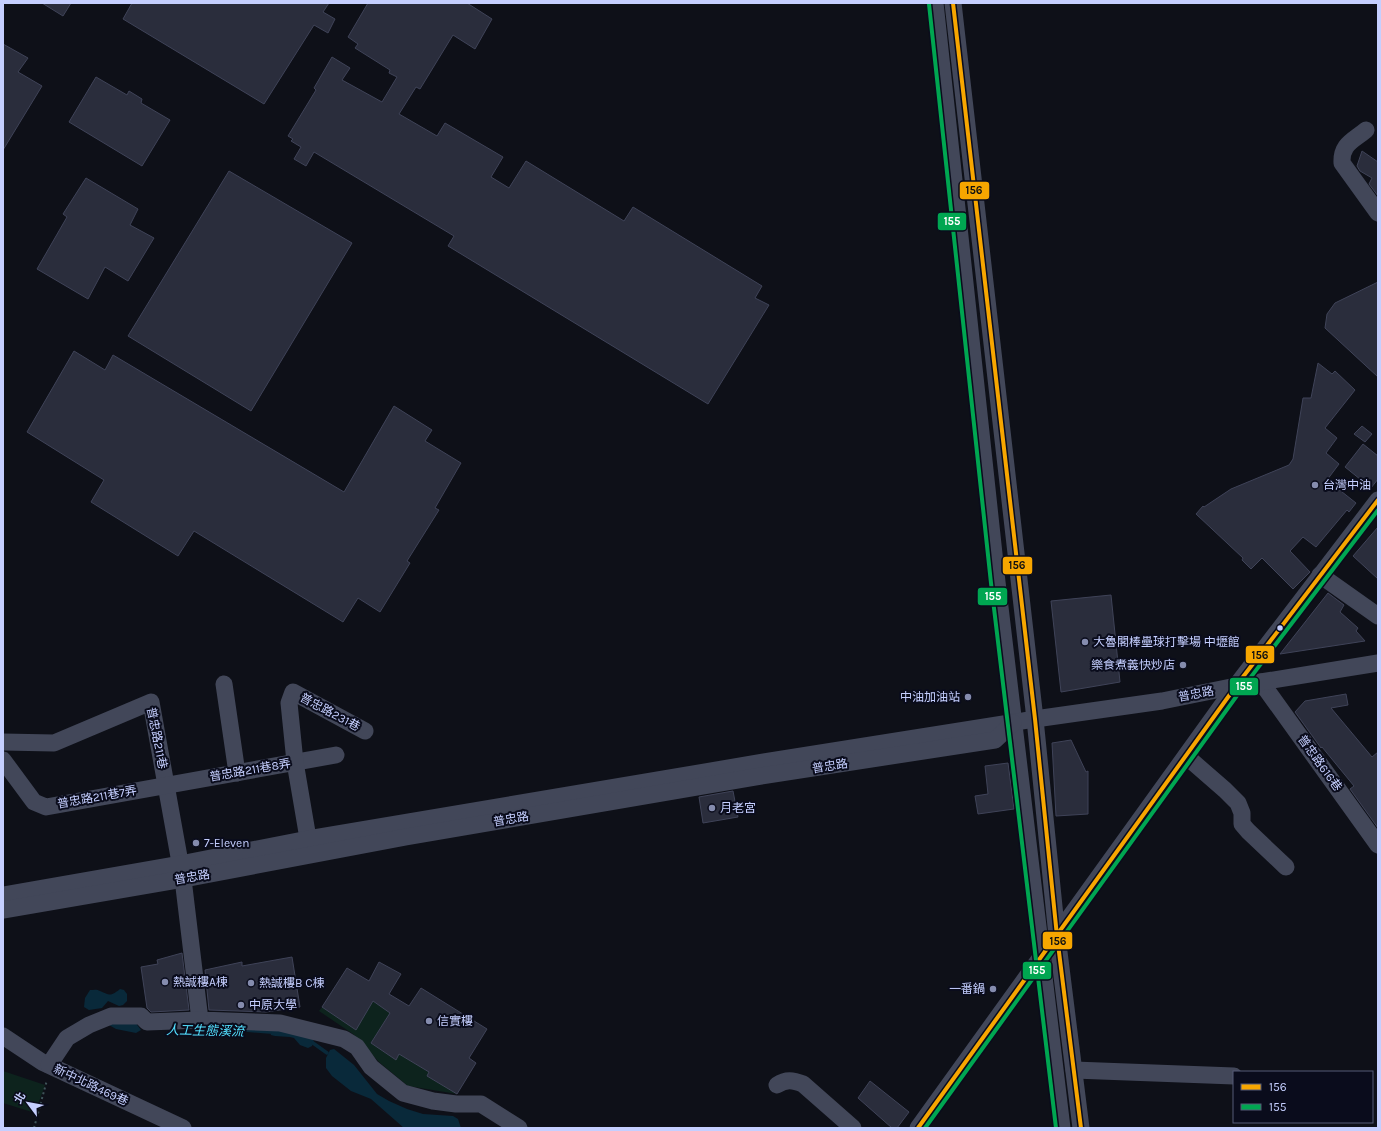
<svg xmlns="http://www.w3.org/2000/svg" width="1381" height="1131" font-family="Karla,'Noto Sans TC',sans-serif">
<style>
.green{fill:#0d231d}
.water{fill:#09293a}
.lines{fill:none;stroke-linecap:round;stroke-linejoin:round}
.stream{stroke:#09293a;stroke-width:3.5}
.building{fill:#2a2d3c;stroke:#3f4358}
.path{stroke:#3f5459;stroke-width:2;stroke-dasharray:2 3;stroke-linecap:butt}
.minor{stroke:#424759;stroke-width:17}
.bus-1-casing{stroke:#0a0c1c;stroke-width:7}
.bus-2-casing{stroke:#0a0c1c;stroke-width:7}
.bus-1{stroke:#f7a600;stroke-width:4}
.bus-2{stroke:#00a651;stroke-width:4}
.poi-dot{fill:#858cae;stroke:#0a0c1c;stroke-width:1.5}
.bus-dot{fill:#c5cfff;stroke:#0a0c1c;stroke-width:1.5}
.labels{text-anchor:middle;stroke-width:4;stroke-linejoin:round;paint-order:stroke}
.poi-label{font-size:12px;fill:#c5cfff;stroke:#0a0c1c;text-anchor:start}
.street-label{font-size:12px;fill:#c5cfff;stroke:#0a0c1c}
.water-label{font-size:13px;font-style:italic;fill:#53e0ff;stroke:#0a0c1c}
.line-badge{stroke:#0a0c1c;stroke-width:1.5}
.badge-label{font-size:11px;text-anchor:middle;font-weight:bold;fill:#fff}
.pale-badge-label{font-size:11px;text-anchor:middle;font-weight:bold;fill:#111}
</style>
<rect width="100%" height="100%" fill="#0e1018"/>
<g class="green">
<path d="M373 1001 390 1013 371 1043 396 1060 399 1054 429 1072 427 1076 457 1094 408 1086 379 1062 353 1034 319 1011 322 1007 356 1029Z"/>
<path d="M3 1071 45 1085 35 1113 3 1103Z"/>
</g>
<g class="water">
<path d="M120 989 124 990 127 994V1001L123 1005 119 1006 108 1001 102 1008 89 1010 84 1007 85 998 90 990C93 990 97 989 100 991 110 995 110 997 120 989Z"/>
<path d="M112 1022H135L141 1030 136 1033 116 1029 109 1025Z"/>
<path d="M271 1029 308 1036 314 1041 312 1046 308 1048 300 1045 294 1038 290 1037 275 1036 271 1035 270 1032Z"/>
<path d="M334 1049 354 1065 377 1094 389 1101 407 1109 423 1114 453 1116 458 1119 461 1128H404L371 1099 351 1091 332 1076 326 1068V1058L330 1050Z"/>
</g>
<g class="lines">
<g class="stream">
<path d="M199 1028 223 1029"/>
<path d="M245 1030 270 1032"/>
<path d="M313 1043 327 1053"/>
</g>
</g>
<g class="building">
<path d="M42 3H71L63 16Z"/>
<path d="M132 3H329L323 12 335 19 328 33 314 25 264 104 123 19Z"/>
<path d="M368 3H467L492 19 475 49 453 35 420 89 416 87 399 114 437 136 445 123 503 157 491 177 509 188 526 161 624 221 633 207 762 286 755 298 769 305 708 404 448 246 454 236 314 152 306 166 294 159 301 147 291 141 293 139 288 136 316 90 314 88 332 57 350 68 342 80 382 102 397 77 389 73 390 70 355 48 358 44 348 37Z"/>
<path d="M3 44 28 58 18 72 42 86 3 150Z"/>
<path d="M96 77 127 95 129 91 142 99 141 103 170 120 142 166 69 122Z"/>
<path d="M1362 151 1378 162V196L1369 184 1372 178 1360 171 1357 166Z"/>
<path d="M229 171 352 243 251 411 128 336Z"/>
<path d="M86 178 138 209 130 225 154 238 128 281 105 267 88 299 37 269 67 217 63 214Z"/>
<path d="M1378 282V377L1325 328 1327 314 1335 303Z"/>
<path d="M74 351 105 370 113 355 344 492 394 406 432 430 425 441 461 463 435 508 439 510 407 561 410 563 380 612 358 598 343 622 194 531 178 556 91 502 104 480 27 432Z"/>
<path d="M1318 363 1332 374 1335 371 1355 390 1325 428 1337 438 1326 453 1339 464 1327 480 1356 503 1349 512 1347 510 1316 547 1303 537 1290 551 1310 572 1293 589 1262 558 1251 569 1242 560 1243 558 1196 514 1203 506 1204 507 1231 489 1289 465 1293 459 1303 398H1311Z"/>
<path d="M1362 426 1372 434 1365 442 1354 434Z"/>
<path d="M1363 444 1378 456V479L1371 488 1345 467Z"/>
<path d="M1378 527V579L1353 556Z"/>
<path d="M1328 593 1344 605 1340 612 1358 628 1356 631 1365 641 1280 654Z"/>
<path d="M1111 595 1120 682 1061 692 1051 601Z"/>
<path d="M1346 694 1348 705 1331 708 1372 757 1378 752V828L1350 789 1354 786 1322 747 1321 748 1295 712 1305 701Z"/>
<path d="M1071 740 1086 772 1088 771V814L1056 816 1052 743Z"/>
<path d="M1008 763 1014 809 978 814 975 796 988 794 985 766Z"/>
<path d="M733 791 738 817 703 823 699 797Z"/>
<path d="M182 953 189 1010 151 1012 147 1008 141 967 158 964 157 960Z"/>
<path d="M292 957 300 1007 266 1012 209 1010 205 970 242 962V966Z"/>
<path d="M379 962 401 974 389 994 409 1006 421 988 487 1029 469 1058 476 1063 457 1094 427 1076 429 1072 399 1054 396 1060 371 1043 390 1013 373 1001 356 1030 322 1007 347 968 369 981Z"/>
<path d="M870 1081 909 1112 897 1128H892L858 1098Z"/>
</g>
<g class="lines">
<path class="path" d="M34 1128 47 1080"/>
<g class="minor">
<path d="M935 3 997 582 1062 1128"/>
<path d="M953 3 1035 719 1057 936 1081 1128"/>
<path d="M1366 130C1353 141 1341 144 1342 163L1378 213"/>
<path d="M1320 575 1378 616"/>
<path d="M1261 682 1378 845"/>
<path d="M224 684 237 773"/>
<path d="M3 742 54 743 151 702 183 879 200 1020 280 1023 344 1039 357 1047 371 1067 403 1093 433 1101 456 1104H481L519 1128"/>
<path d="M1186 756 1225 790 1238 803 1242 813V824L1248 831 1286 867"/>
<path d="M3 760 34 802 46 807 336 755"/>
<path d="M310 850 295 762 289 703 293 692 365 731"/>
<path d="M3 895 180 864 308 839 764 762 1035 719 1162 701 1236 686 1378 663"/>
<path d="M3 910 183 879 406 837 755 777 995 740 1013 723"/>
<path d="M3 1036 42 1062 183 1128"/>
<path d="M49 1065 67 1038 89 1025 111 1016H141L147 1022 200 1020"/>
<path d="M1074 1070 1234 1076"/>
<path d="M777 1085C786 1079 793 1080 803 1084L853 1128"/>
<path d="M918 1128 1236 686 1378 500"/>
</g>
<defs>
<g id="bus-1">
<path d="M953 3 1035 719 1057 936 1081 1128"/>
<path d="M918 1128 1236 686 1378 500"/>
</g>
<g id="bus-2">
<path d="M929 4 991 583 1056 1128"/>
<path d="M925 1128 1241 690 1378 510"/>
</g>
</defs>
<use href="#bus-1" class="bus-1-casing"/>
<use href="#bus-2" class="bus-2-casing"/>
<use href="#bus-1" class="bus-1"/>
<use href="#bus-2" class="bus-2"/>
</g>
<g class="poi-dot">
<circle cx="1315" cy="485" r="4"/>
<circle cx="1085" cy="642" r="4"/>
<circle cx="1183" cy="665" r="4"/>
<circle cx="968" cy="697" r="4"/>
<circle cx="712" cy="808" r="4"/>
<circle cx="196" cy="843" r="4"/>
<circle cx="165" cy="982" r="4"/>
<circle cx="251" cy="983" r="4"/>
<circle cx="993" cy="989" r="4"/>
<circle cx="241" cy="1005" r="4"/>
<circle cx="429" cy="1021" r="4"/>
</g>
<circle class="bus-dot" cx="1280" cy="628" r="3.5"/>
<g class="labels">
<g class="poi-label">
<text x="1323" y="489">台灣中油</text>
<text x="1093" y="646">大魯閣棒壘球打擊場 中壢館</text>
<text x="1175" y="669" text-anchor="end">樂食煮義快炒店</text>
<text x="960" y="701" text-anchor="end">中油加油站</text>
<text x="720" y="812">月老宮</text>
<text x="204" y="847">7-Eleven</text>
<text x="173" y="986">熱誠樓A棟</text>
<text x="259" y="987">熱誠樓B C棟</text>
<text x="985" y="993" text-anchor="end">一番鍋</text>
<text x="249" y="1009">中原大學</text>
<text x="437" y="1025">信實樓</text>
</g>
<g class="street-label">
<text transform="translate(1196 694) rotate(-11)" y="4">普忠路</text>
<text transform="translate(330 712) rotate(28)" y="4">普忠路231巷</text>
<text transform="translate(157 738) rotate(79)" y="4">普忠路211巷</text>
<text transform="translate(1320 763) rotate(54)" y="4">普忠路616巷</text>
<text transform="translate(830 766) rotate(-9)" y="4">普忠路</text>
<text transform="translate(250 770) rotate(-10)" y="4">普忠路211巷8弄</text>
<text transform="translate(97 797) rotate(-10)" y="4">普忠路211巷7弄</text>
<text transform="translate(511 819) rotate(-10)" y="4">普忠路</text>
<text transform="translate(192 877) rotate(-10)" y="4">普忠路</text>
<text transform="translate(91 1085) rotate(25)" y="4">新中北路469巷</text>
</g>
<g class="water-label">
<text transform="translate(205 1030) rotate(1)" y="5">人工生態溪流</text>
</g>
</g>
<g class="line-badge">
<rect x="959" y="181" width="31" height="19" rx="4" fill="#f7a600"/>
<rect x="937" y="212" width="30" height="19" rx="4" fill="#00a651"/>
<rect x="1002" y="556" width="31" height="19" rx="4" fill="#f7a600"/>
<rect x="977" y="587" width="31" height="19" rx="4" fill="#00a651"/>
<rect x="1245" y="645" width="30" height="19" rx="4" fill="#f7a600"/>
<rect x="1229" y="677" width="30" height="19" rx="4" fill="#00a651"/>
<rect x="1042" y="931" width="31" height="19" rx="4" fill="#f7a600"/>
<rect x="1022" y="961" width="30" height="19" rx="4" fill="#00a651"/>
</g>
<g class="badge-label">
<text x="952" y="225">155</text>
<text x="993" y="600">155</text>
<text x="1244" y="690">155</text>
<text x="1037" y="974">155</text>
</g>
<g class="pale-badge-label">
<text x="974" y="194">156</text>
<text x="1017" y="569">156</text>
<text x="1260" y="659">156</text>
<text x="1058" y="945">156</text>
</g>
<rect width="1381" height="1131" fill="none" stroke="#c5cfff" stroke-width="8"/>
<rect x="1233" y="1071" width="140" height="52" fill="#0a0c1c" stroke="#555a77"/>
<rect x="1241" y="1084" width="20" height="6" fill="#f7a600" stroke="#555a77"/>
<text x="1269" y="1091" font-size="12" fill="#c5cfff">156</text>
<rect x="1241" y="1104" width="20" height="6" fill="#00a651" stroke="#555a77"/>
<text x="1269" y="1111" font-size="12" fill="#c5cfff">155</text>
<g transform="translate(28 1103) rotate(302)" stroke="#0a0c1c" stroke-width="3" paint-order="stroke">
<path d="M0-3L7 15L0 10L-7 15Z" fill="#c5cfff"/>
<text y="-6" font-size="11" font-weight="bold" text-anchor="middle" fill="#c5cfff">北</text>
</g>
</svg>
